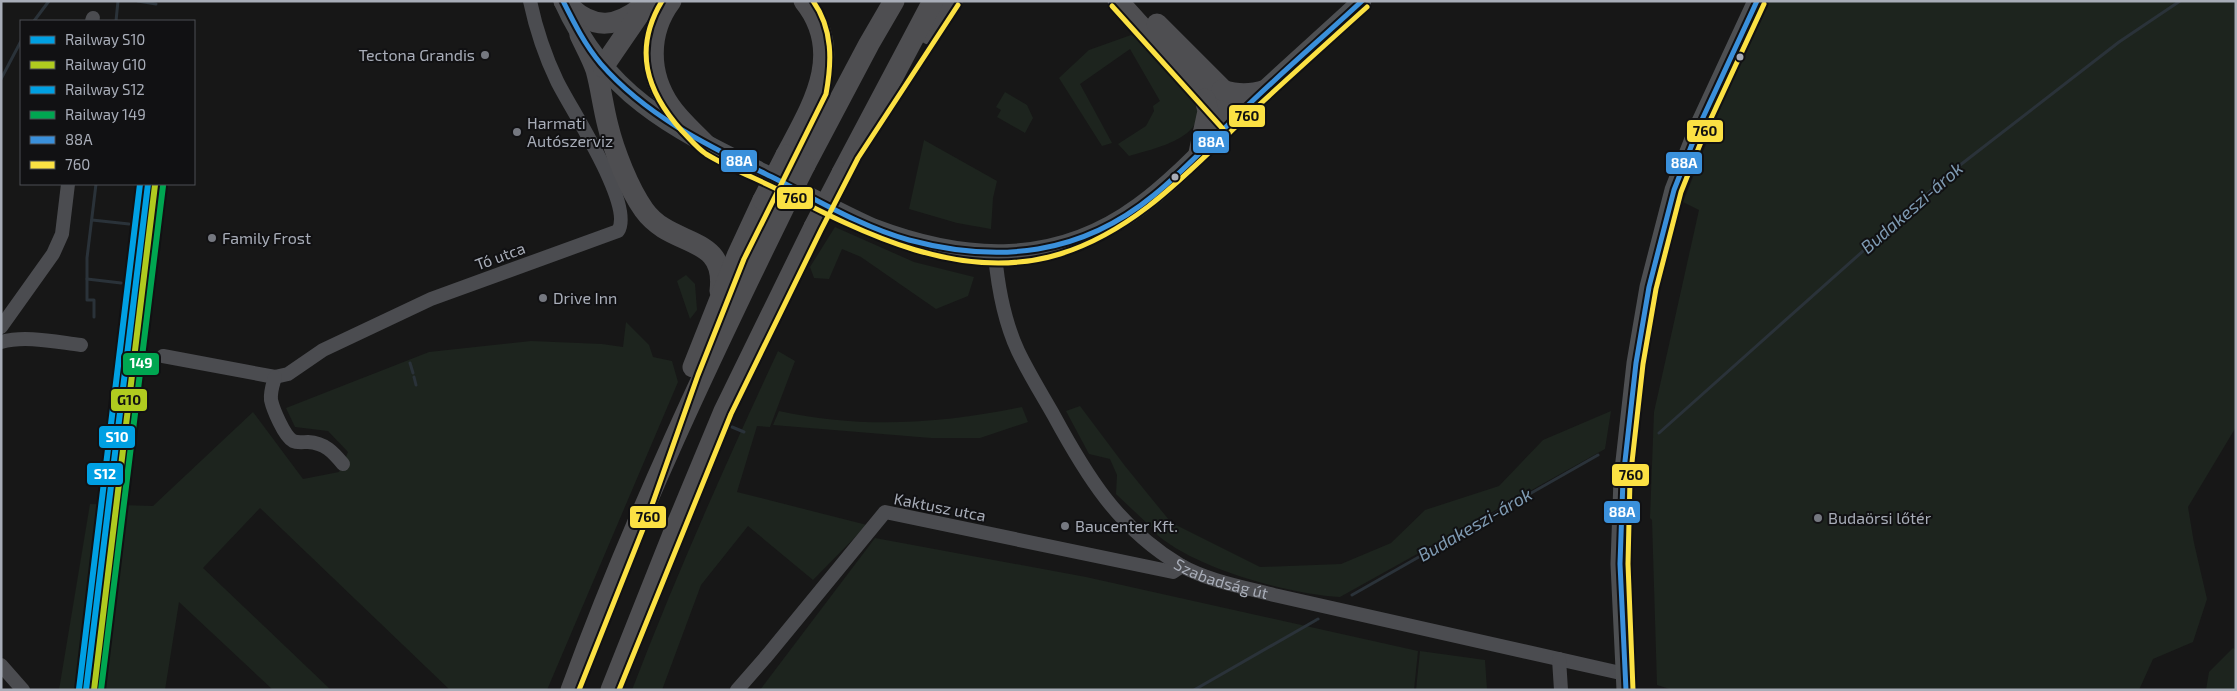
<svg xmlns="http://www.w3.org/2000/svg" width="2237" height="691" font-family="'Exo 2',sans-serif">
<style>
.green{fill:#1d241e}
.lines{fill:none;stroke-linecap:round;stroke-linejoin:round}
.stream{stroke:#2a3239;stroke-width:3}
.minor{stroke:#4b4c50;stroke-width:14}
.major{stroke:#4d4f52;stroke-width:19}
.highway{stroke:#4e4e51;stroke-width:21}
.highway-bridge{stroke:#4e4e51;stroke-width:21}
.bus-1-casing{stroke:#111113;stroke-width:9}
.bus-2-casing{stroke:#111113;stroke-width:9}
.bus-1{stroke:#3a90db;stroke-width:5}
.bus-2{stroke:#fbe143;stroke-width:5}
.rail-1-casing{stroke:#111113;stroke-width:10}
.rail-2-casing{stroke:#111113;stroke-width:10}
.rail-3-casing{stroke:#111113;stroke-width:10}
.rail-4-casing{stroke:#111113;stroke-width:10}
.rail-1{stroke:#00a0e3;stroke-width:6}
.rail-2{stroke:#b0cb1f;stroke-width:6}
.rail-3{stroke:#00a0e3;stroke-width:6}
.rail-4{stroke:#00a651;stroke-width:6}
.poi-dot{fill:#757880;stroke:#111113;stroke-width:2}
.bus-dot{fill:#a8adb8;stroke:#111113;stroke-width:2}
.labels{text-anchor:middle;stroke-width:4;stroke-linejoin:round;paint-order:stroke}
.poi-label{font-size:16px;fill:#a8adb8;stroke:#111113;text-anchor:start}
.street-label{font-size:16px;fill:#a8adb8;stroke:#111113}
.water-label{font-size:18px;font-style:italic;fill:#7f9bb3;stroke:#111113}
.line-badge{stroke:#111113;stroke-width:2}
.badge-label{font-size:14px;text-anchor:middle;font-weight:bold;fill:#fff}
.pale-badge-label{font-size:14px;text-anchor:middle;font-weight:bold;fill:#111}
</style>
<rect width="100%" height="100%" fill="#171717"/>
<g class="green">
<path d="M1769 1H2236V427L2188 507 2194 543 2207 599 2193 642 2153 659 2139 690H1673L1657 685 1652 520 1650 518 1654 412 1699 210 1683 202 1749 36Z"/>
<path d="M1131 35 1144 40 1195 100C1196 104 1198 108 1198 112 1199 140 1149 150 1129 156L1118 144 1146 126 1154 111 1153 106 1160 101 1130 49 1080 84 1112 143 1102 146 1059 78 1089 50Z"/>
<path d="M1005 92 1027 105 1033 118 1025 133 997 117 1001 110 996 107Z"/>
<path d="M924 140 997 181 993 198 991 229 957 223 909 209Z"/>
<path d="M835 227 914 262 974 277 968 296 936 309 861 257 842 249 829 279 814 278 810 267Z"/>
<path d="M686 275 695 284 697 310 690 319 677 281Z"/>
<path d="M626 322 649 345 653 357 672 361 678 382 547 690H450L260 508 203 568 331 690H273L179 602 165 690H59L90 504 153 506 253 412 303 479 339 472 348 452 328 431 295 427 286 408 429 352 531 341 602 344 623 347Z"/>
<path d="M778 351 795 361 770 427 757 426 737 492 867 525 813 580 748 526 701 585 662 690H632C676 575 726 463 778 351Z"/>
<path d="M1080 406 1125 466 1169 520 1151 527 1116 494 1117 475 1110 459 1089 454 1066 411Z"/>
<path d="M1022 407 1028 422 980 438H931L773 425 779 411C860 429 941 424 1022 407Z"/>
<path d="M1611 411 1605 449 1340 597C1289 594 1191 568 1153 531L1172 523 1260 567 1341 564 1391 543 1425 510 1499 486 1543 440Z"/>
<path d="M875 538 1086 577 1418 651 1414 690H760Z"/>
<path d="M2233 648 2236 650V690H2206L2209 672Z"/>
<path d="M1420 651 1485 660 1487 690H1416Z"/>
</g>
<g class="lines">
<g class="stream">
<path d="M138 1 156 4"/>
<path d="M34 21 49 1"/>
<path d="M116 21 118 1"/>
<path d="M1 79 21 41"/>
<path d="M92 220 129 224"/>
<path d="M87 279 121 283"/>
<path d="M94 317V300H87V258L96 184"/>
<path d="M410 363 413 373"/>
<path d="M414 377 416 385"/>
<path d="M732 427 744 432"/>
<path d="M1659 433 1955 169 2119 42 2180 1"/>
<path d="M1352 595 1598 455"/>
<path d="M1194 690 1318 619"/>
</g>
<g class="minor">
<path d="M92 21 93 18"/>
<path id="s1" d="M995 255C998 287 1004 321 1018 351 1028 372 1041 393 1053 414 1086 475 1118 528 1180 565 1208 581 1243 587 1274 595L1625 674"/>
<path d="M1 327 53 254 62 234 68 184"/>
<path d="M1 342C25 335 56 342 81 345"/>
<path d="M163 356 275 377 288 374 323 350 431 299 618 231C635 205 571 110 557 81 545 56 536 29 530 1"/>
<path d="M275 377C273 384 270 392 271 400 273 409 284 436 293 441 297 443 303 442 308 442 325 443 333 452 343 464"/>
<path d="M1559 659 1561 690"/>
<path d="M1 665 23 690"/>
<path d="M737 690 765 658 885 512 1173 572 1182 566"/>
</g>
<g class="major">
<path d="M563 1C606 97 675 129 763 173 800 191 835 211 873 228 965 263 1056 268 1139 207 1177 179 1208 144 1242 111 1281 74 1322 38 1362 1"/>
<path d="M1626 690 1620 564 1623 479 1636 363 1649 287 1674 190 1700 124 1757 1"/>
</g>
<g class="highway">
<path d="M564 1C593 33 619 28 649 1"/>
<path d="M671 1C647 33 648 74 670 106 680 121 695 133 707 146"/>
<path d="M1118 1 1229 124"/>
<path d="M1157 24 1243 110"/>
<path d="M929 34 952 1"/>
<path d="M580 35C585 46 592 58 596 70 601 88 603 107 608 126 614 151 629 189 644 210 672 249 727 233 720 291"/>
<path d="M603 67 640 13"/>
<path d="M1222 90C1238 95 1250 95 1266 90"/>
<path d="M1199 153 1208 111 1205 99"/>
<path d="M786 155C812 106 846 53 804 1"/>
<path d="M805 165 869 44 894 1"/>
<path d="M842 173 933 1"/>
<path d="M693 367 737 256 763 200"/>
<path d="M571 690C633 521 710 358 789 197"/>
<path d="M611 690 675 529 724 411 814 227"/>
</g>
<g class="highway-bridge">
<path d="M789 197 805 165"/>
<path d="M763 200 786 155"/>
<path d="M814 227 842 173"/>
</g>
<defs>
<g id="bus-1">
<path d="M563 1C574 23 585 45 601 64 648 118 713 148 776 179 819 201 862 227 909 240 999 264 1081 255 1154 195 1186 169 1213 139 1242 111 1281 73 1322 38 1362 1"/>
<path d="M1626 690 1620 564 1623 479 1636 363 1649 287 1674 190 1700 124 1757 1"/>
</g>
<g id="bus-2">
<path d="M662 1C633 49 646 91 682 131 690 139 697 148 706 154 729 168 755 178 779 190 864 234 962 284 1060 254 1137 230 1190 170 1247 116 1287 79 1327 43 1367 7"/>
<path d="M1112 6 1223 129"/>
<path d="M579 690 647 519 698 375 744 259 826 94C832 62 833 29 813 1"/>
<path d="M619 690 731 414 821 230 858 158 958 5"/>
<path d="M1633 690 1628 564 1630 480 1643 364 1656 289 1681 192 1707 127 1764 4"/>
</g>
</defs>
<use href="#bus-1" class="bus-1-casing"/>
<use href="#bus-2" class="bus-2-casing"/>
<use href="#bus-1" class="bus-1"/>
<use href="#bus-2" class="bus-2"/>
<defs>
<path id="rail-1" d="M86 690 148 184"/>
<path id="rail-2" d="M94 690 155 185"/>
<path id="rail-3" d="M79 689 140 184"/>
<path id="rail-4" d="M101 690 163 186"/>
</defs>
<use href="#rail-1" class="rail-1-casing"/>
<use href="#rail-2" class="rail-2-casing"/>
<use href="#rail-3" class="rail-3-casing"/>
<use href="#rail-4" class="rail-4-casing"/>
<use href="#rail-1" class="rail-1"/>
<use href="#rail-2" class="rail-2"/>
<use href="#rail-3" class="rail-3"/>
<use href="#rail-4" class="rail-4"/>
</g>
<g class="poi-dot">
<circle cx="485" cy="55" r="5"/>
<circle cx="517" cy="132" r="5"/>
<circle cx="212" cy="238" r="5"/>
<circle cx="543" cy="298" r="5"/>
<circle cx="1818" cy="518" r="5"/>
<circle cx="1065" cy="526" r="5"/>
</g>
<g class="bus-dot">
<circle cx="1740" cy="57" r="4.5"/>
<circle cx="1175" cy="177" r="4.5"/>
</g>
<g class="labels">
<g class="poi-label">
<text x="475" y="61" text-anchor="end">Tectona Grandis</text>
<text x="527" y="129">Harmati<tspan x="527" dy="18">Autószerviz</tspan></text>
<text x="222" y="244">Family Frost</text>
<text x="553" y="304">Drive Inn</text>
<text x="1828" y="524">Budaörsi lőtér</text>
<text x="1075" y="532">Baucenter Kft.</text>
</g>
<g class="street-label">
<text transform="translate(500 256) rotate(-20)" y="6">Tó utca</text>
<text transform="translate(940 507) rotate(11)" y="6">Kaktusz utca</text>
<text dy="6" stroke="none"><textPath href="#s1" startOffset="415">Szabadság út</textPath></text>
</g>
<g class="water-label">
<text transform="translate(1912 208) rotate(-41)" y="6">Budakeszi-árok</text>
<text transform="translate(1475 525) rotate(-30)" y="6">Budakeszi-árok</text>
</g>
</g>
<g class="line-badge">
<rect x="1228" y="104" width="38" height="24" rx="5" fill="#fbe143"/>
<rect x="1686" y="119" width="38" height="24" rx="5" fill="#fbe143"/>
<rect x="1192" y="130" width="38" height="24" rx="5" fill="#3a90db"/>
<rect x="720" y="149" width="38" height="24" rx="5" fill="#3a90db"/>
<rect x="1665" y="151" width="38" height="24" rx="5" fill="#3a90db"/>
<rect x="776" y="186" width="38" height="24" rx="5" fill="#fbe143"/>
<rect x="122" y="352" width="38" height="24" rx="5" fill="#00a651"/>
<rect x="110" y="388" width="38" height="24" rx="5" fill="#b0cb1f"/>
<rect x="98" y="425" width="38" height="24" rx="5" fill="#00a0e3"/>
<rect x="86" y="462" width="38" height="24" rx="5" fill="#00a0e3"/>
<rect x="1611" y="463" width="39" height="24" rx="5" fill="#fbe143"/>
<rect x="1603" y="500" width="38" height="24" rx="5" fill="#3a90db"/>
<rect x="629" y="505" width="38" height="24" rx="5" fill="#fbe143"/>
</g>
<g class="badge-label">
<text x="1211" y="147">88A</text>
<text x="739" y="166">88A</text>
<text x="1684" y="168">88A</text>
<text x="141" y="368">149</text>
<text x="117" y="442">S10</text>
<text x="105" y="479">S12</text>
<text x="1622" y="517">88A</text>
</g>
<g class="pale-badge-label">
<text x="1247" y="121">760</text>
<text x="1705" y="136">760</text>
<text x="795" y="203">760</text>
<text x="129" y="405">G10</text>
<text x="1631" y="480">760</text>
<text x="648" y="522">760</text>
</g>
<rect width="2237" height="691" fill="none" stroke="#a8adb8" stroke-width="5"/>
<rect x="20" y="20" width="175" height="165" fill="#111113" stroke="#4d4f55"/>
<rect x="30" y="36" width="25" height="8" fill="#00a0e3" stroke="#4d4f55"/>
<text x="65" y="45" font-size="15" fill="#a8adb8">Railway S10</text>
<rect x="30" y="61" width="25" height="8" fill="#b0cb1f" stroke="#4d4f55"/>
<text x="65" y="70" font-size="15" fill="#a8adb8">Railway G10</text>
<rect x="30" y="86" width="25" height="8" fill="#00a0e3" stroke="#4d4f55"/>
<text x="65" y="95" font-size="15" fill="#a8adb8">Railway S12</text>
<rect x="30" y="111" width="25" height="8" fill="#00a651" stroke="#4d4f55"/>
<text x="65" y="120" font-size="15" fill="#a8adb8">Railway 149</text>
<rect x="30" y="136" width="25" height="8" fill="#3a90db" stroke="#4d4f55"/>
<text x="65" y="145" font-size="15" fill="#a8adb8">88A</text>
<rect x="30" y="161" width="25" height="8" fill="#fbe143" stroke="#4d4f55"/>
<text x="65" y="170" font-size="15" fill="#a8adb8">760</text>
</svg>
